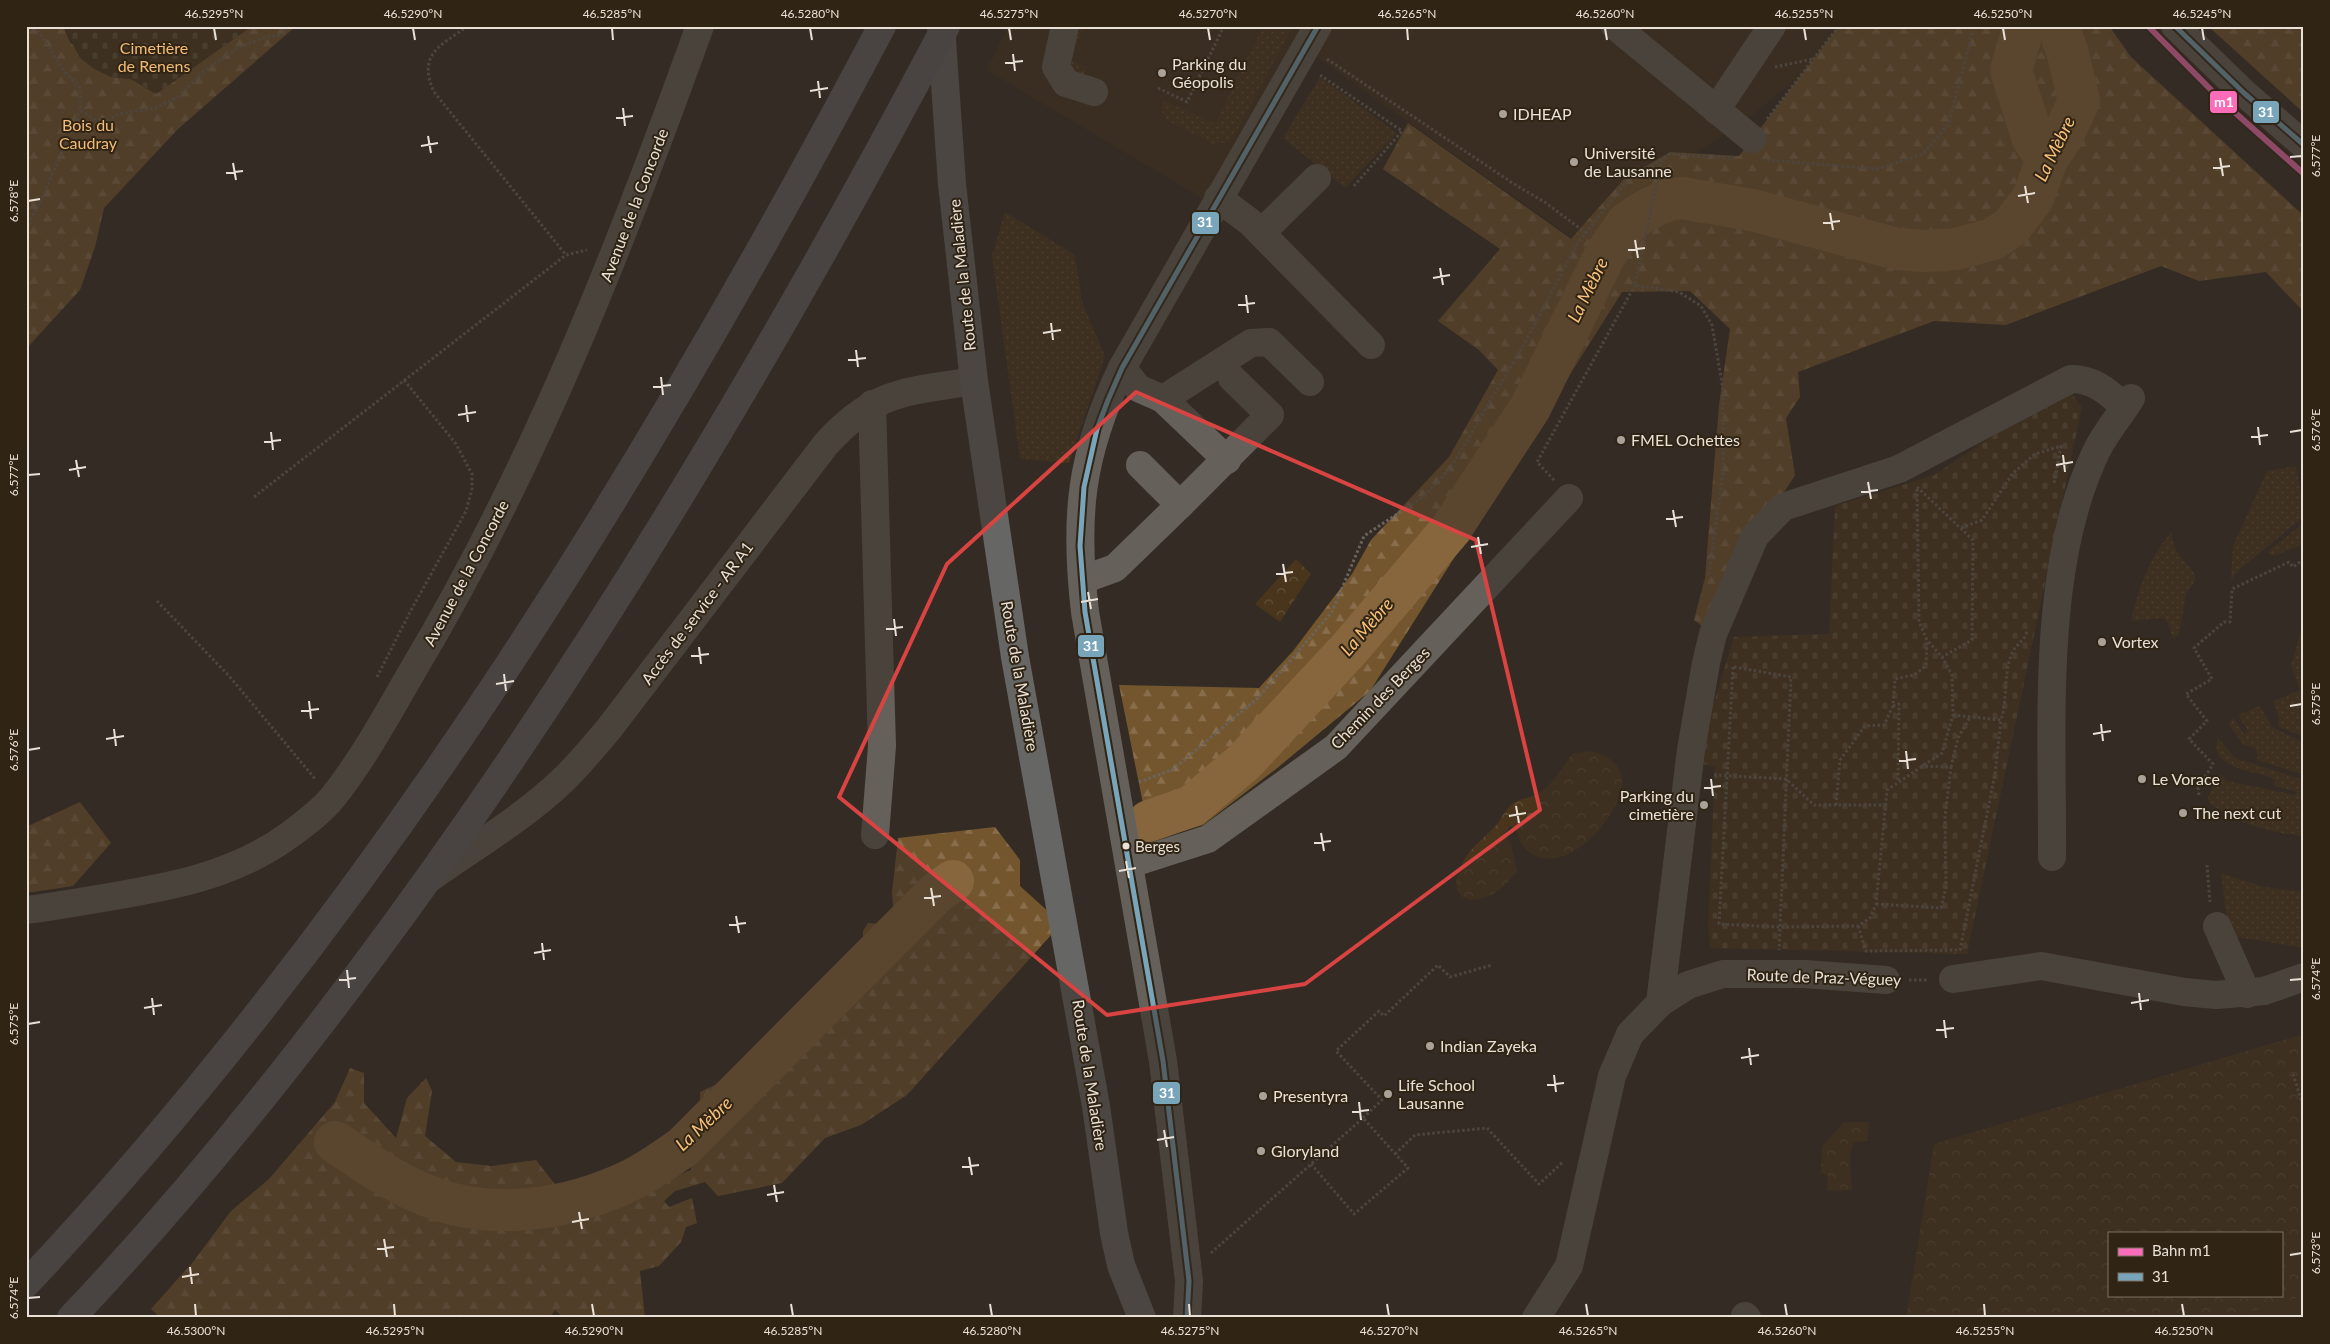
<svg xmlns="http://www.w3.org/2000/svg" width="2330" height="1344" font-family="Lato,sans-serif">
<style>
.built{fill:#42321f}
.grass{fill:url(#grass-dots)}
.forest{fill:url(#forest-firs)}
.cemetery{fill:url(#cemetery-stones)}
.park{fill:url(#park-crowns);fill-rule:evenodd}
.pitch{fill:#48351b}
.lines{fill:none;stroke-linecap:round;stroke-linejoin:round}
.river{stroke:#87663d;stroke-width:42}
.path{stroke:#69645e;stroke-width:3;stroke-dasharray:2.5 2.5;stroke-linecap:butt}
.minor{stroke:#65605a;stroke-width:28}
.major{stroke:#666665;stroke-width:28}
.highway{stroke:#636365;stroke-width:28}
.bus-1-casing{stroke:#302414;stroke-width:9}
.bus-1{stroke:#78a5b9;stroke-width:5}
.rail-1-casing{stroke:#302414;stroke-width:10}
.rail-1{stroke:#fb6db9;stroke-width:6}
.marked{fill:none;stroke:#d94442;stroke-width:4;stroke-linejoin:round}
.ticks{fill:none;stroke:#e9e1d7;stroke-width:2}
.poi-dot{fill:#aaa298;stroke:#302414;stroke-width:2}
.bus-dot{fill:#e9e1d7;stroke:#302414;stroke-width:2}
.labels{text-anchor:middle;stroke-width:4;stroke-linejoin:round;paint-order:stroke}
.bus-label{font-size:15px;fill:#e9e1d7;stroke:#302414;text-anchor:start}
.park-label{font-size:16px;fill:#f2bc78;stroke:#302414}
.poi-label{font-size:16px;fill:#e9e1d7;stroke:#302414;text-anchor:start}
.street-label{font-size:16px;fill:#e9e1d7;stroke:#302414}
.water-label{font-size:18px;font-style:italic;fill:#f7c17c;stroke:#302414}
.line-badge{stroke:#302414;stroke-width:2}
.badge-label{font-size:14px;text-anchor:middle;font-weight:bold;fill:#fff}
.neatline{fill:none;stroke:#e9e1d7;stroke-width:2}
.ticks-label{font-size:12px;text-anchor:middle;fill:#e9e1d7}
</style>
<defs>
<pattern id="grass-dots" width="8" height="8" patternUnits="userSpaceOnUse" patternTransform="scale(1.25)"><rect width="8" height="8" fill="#48351b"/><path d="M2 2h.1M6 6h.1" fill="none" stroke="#62523b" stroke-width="1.8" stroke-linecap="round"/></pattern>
<pattern id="forest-firs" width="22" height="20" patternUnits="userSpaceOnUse" patternTransform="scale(1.25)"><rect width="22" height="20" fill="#74562e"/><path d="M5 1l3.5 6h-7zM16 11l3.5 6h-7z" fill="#886e4c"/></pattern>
<pattern id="cemetery-stones" width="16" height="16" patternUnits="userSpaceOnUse" patternTransform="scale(1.25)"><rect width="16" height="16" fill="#48351b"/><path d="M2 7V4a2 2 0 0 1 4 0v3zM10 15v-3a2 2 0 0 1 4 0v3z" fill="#62523b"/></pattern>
<pattern id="park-crowns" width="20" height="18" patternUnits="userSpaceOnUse" patternTransform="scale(1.25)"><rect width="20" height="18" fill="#48351b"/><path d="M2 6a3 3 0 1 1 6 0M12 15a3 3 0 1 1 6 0" fill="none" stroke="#62523b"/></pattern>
</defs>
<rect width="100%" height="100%" fill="#342c24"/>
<path class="built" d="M1008 26H1863L1744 121 1570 236 1307 50 1210 203 987 70Z"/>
<g class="grass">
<path d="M1071 26H1084L1070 60 1087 67 1082 79 1067 75Z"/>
<path d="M1263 26H1293L1231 142 1213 144 1166 120 1161 109 1164 100 1215 124Z"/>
<path d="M1320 77 1397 133 1345 188 1283 138Z"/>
<path d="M1005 212 1075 255 1082 302 1105 356 1069 463 1020 459 992 256Z"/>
<path d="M2296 466 2304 512 2302 518 2239 570 2231 580 2233 546 2267 471Z"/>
<path d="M2304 523V544L2273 556 2267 552Z"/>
<path d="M2172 532C2172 558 2190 559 2196 579L2186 594 2179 634 2173 639 2168 623 2162 618 2131 621C2138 590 2149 556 2172 532Z"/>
<path d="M2304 619V737L2278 726 2279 718 2273 701 2300 690 2291 666Z"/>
<path d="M2260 706 2272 727 2304 743V775L2257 760 2258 755 2255 748 2243 744 2229 725 2231 719 2234 718 2244 734 2248 731 2238 715Z"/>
<path d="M2218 738 2235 758 2304 780V836C2268 833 2238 823 2209 803L2208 797 2220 774 2227 781 2296 795V791L2274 786 2275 781 2270 777C2251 771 2208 767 2218 738Z"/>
<path d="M2221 873 2264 887 2304 892V948L2237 937 2228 930Z"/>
</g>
<g class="forest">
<path d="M26 26H63L70 42 111 77 131 79 156 94 252 26H296L178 129 104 208 95 247 80 290 26 349Z"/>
<path d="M1839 26H2109L2131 57 2304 216V312L2266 272 2199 281 2161 266 2006 325 1934 321 1798 372 1800 397 1786 418 1795 475 1755 536 1713 634 1694 620 1705 578 1719 405 1730 329 1690 291 1622 292 1370 691 1276 769 1203 825 1154 839 1148 828 1119 685 1259 688 1293 651 1334 597 1352 574 1371 540 1449 457 1498 370 1479 350 1438 321 1500 249 1383 169 1408 123 1571 239 1624 179 1670 152 1739 156Z"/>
<path d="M2208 26H2304V113Z"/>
<path d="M80 802 111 843 73 886 26 893V827Z"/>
<path d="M995 827 1020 860V886L1052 915 1051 935 907 1095 861 1125 825 1138 782 1183 718 1196 705 1182 675 1191 664 1201 669 1207 692 1198 697 1223 686 1227 681 1242 659 1266 640 1271 645 1318H563L555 1310 550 1318H161L151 1309 193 1262 231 1211 269 1179 335 1102 350 1068 364 1073V1103L396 1138 407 1098 426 1078 432 1091 425 1136 456 1162 492 1166 536 1160 571 1205 626 1196 691 1170 689 1136 711 1118 700 1107V1092L723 1081 737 1087 759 1055H771L812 1012 806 994 863 945V931L868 923 895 925 892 893 898 838Z"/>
</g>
<g class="cemetery">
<path d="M63 26H252L156 94 131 79 111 77 94 69 80 58Z"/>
<path d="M2068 390 2082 407 1967 954 1710 948 1708 924 1715 767 1696 762 1734 637 1829 634 1835 506 1934 475 2055 395Z"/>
</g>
<g class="park">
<path d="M1296 559 1311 574 1280 622 1255 604Z"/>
<path d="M1590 751C1602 755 1612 757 1619 769 1638 800 1562 892 1523 846 1519 842 1518 834 1516 828L1510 826 1504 835 1511 844 1517 870C1491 912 1436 910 1464 860 1472 846 1488 835 1498 823 1502 817 1506 809 1512 804 1519 799 1529 798 1537 794 1553 785 1562 768 1572 754Z"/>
<path d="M2304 1034V1318H1906L1934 1144ZM2109 1233H2281V1295H2109Z"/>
<path d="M1844 1122H1869L1867 1141 1853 1142 1850 1157 1852 1190 1827 1191 1828 1175 1821 1173 1822 1147Z"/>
</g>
<path class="pitch" d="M2304 1296V1318H2229Z"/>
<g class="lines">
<g class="river">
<path d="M2024 26 2011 70 2033 139 2047 159"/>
<path d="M1149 821 1192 806 1244 762 1350 648 1451 529 1530 408 1605 255 1627 223 1643 212 1667 200 1682 198 1752 210 1897 249 1925 251 1956 249 1993 239 2011 227 2033 198 2047 159 2062 137 2079 101 2068 54 2058 26"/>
<path d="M335 1142C366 1163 397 1185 433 1198 496 1221 570 1209 629 1181 648 1172 666 1159 683 1147L936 893 953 881"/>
</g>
<g class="path">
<path d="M35 26 64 71 80 87V110L99 122 107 121 119 114 156 108 178 97 203 72 237 48 266 37 282 35 289 26"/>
<path d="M468 26C440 46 417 54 434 92L566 255"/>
<path d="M1327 59 1514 184 1546 203 1586 233"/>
<path d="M1775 67 1813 59"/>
<path d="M1320 75 1402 131 1354 186"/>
<path d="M1158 88 1187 102 1224 26"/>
<path d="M1767 119 1839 26"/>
<path d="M1662 159 1635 285 1679 292 1701 306 1712 325 1723 389V472L1709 574"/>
<path d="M1767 160 1878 169 1923 154 1949 123 1974 26"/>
<path d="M26 229 44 194 80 110"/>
<path d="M1554 480 1537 462 1635 285"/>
<path d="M1917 487 1973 540 1972 640 1942 657"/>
<path d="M254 497 566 255 587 250"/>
<path d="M1961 528 1982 520 2013 473 2035 454 2061 446 2054 484"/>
<path d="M157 601 230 677 316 780"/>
<path d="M1733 667 1719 924 1780 927 1858 926 1870 918 1876 904 1887 790 1942 753 1953 715 1952 675 1942 657 1927 640 1919 622 1917 488"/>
<path d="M1734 667 1791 677 1779 950"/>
<path d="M377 677 410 612 466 511 472 489V474L456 444 404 380"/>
<path d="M1893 706 1899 704 1898 781"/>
<path d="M1953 715 2001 720C2008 698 2003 674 2012 653 2016 644 2025 641 2027 631"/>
<path d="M1951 767 1958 738 1970 717"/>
<path d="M1714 775 1786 779 1814 805H1886"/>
<path d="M1139 782 1172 770 1258 698 1332 612 1364 536 1423 497 1450 469 1523 346 1577 244 1627 181 1670 154 1734 158"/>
<path d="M2199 795 2198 788 2213 764 2189 739 2207 721 2186 694 2212 679 2194 648 2224 622H2230L2232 589 2289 562 2293 567 2304 559"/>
<path d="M1836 805 1840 760 1865 726 1884 725 1893 706 1895 679 1914 675 1926 666 1927 640"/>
<path d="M2207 865 2210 902"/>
<path d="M1876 904 1941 908 1946 887 1945 817 1951 767 1921 766"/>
<path d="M1858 926 1866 951 1960 950 1995 774 2001 720"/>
<path d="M1909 980H1928"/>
<path d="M2293 1074 2304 1109"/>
<path d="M1363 1118 1382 1100 1336 1051 1379 1011 1384 1016 1438 965 1450 977 1492 965"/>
<path d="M1395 1154 1415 1135 1487 1128 1539 1184 1563 1162"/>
<path d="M1211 1253 1363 1118 1408 1168 1354 1214 1311 1164"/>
</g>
<g class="minor">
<path d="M1065 26 1056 67 1066 83 1094 92"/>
<path d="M1615 26 1752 139"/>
<path d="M2175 26 2244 93 2304 145"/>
<path d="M1716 110 1772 26"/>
<path d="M1218 198 1250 222 1371 345"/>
<path d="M1261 233 1317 178"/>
<path d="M1122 368 1138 388 1163 399 1251 343 1269 342 1310 382"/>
<path d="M1163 399 1227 460"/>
<path d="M872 404 882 746 875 835"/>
<path d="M1140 465 1180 505 1270 415 1232 378"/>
<path d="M1082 580 1115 568 1180 505"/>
<path d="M2052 857C2053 730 2040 569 2096 452 2105 433 2120 416 2131 398"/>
<path d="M1130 864 1208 839 1336 747 1569 498"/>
<path d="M430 878C474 847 523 818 562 781 579 765 593 747 608 730L826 444C875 390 906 392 974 381"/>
<path d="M26 910C52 907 78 902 103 898 169 887 233 876 288 836 304 824 321 812 333 797 364 758 388 713 413 670 534 468 620 248 700 26"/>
<path d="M2217 926 2247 994"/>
<path d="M1953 979 2041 966 2184 992 2216 995 2264 991 2304 977"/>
<path d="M1660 1003 1691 750 1706 663 1713 634 1755 536 1783 507 1899 469 2071 379C2094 379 2108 392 2125 407"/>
<path d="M1745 1316 1747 1318"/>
<path d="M1187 1318 1189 1281 1163 1061 1085 612C1074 517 1080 455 1122 368L1318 26"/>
<path d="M1536 1318 1569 1266 1612 1076 1630 1034 1660 1003 1688 985 1723 974H1804L1886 980"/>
</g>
<path class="major" d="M941 26 952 184 974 381 1015 657 1096 1106 1114 1233 1121 1265 1142 1318"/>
<g class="highway">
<path d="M26 1284C374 914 645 474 882 26"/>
<path d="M71 1318C221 1160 354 987 478 808 651 558 804 295 946 26"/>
</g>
<defs>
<g id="bus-1">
<path d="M2175 26 2244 93 2304 145"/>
<path d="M1187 1318 1189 1281 1163 1061 1085 612 1080 546 1084 487 1097 429 1108 400 1122 368 1318 26"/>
</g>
</defs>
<use href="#bus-1" class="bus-1-casing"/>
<use href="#bus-1" class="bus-1"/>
<defs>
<path id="rail-1" d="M2148 26 2222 101 2304 174"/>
</defs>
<use href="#rail-1" class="rail-1-casing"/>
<use href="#rail-1" class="rail-1"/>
</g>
<path d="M0 0H2330V1344H0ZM1136 392 1476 540 1540 810 1305 984 1107 1015 839 797 947 564Z" fill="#342c24" fill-opacity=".55" fill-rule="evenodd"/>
<path class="marked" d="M1136 392 1476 540 1540 810 1305 984 1107 1015 839 797 947 564Z"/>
<path class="ticks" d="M214 28 216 40M413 28 415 40M612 28 613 40M810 28 812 40M1009 28 1011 40M1208 28 1210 40M1407 28 1408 40M1605 28 1607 40M1804 28 1806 40M2003 28 2005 40M2202 28 2204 40M1013 54 1015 71M1005 63 1023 61M818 81 820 98M810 91 828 88M623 108 625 126M616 118 633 116M428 136 431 153M421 146 438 143M2290 157 2302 156M2220 158 2223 176M233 163 236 180M2213 168 2230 166M226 173 243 171M2025 186 2028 203M2018 196 2035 193M28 201 40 199M1830 213 1833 230M1823 223 1840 221M1635 240 1638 258M1628 250 1645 248M1440 268 1443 285M1433 278 1450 275M1246 295 1248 313M1238 305 1255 303M1051 323 1053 340M1043 333 1061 330M856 350 858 367M848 360 866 358M661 377 663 395M653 387 671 385M466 405 468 422M458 415 476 412M2258 427 2260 445M271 432 273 450M2290 432 2302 430M2251 437 2268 435M264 442 281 440M2063 455 2065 472M76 460 79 477M2056 465 2073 462M69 470 86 467M28 475 40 474M1868 482 1871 499M1861 492 1878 490M1673 510 1676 527M1666 519 1683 517M1478 537 1481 554M1471 547 1488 544M1283 564 1286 582M1276 574 1293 572M1088 592 1091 609M1081 602 1098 599M894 619 896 636M886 629 903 627M699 647 701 664M691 656 709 654M504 674 506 691M496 684 514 681M309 701 311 719M2290 706 2302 704M301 711 319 709M2101 724 2103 741M114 729 116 746M2093 734 2111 731M106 739 124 736M28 750 40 748M1906 751 1908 769M1899 761 1916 759M1711 779 1713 796M1704 788 1721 786M1516 806 1519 823M1509 816 1526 813M1321 833 1324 851M1314 843 1331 841M1126 861 1129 878M1119 871 1136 868M931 888 934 906M924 898 941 896M736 916 739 933M729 925 746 923M542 943 544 960M534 953 551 950M347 970 349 988M339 980 356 978M2290 980 2302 979M2139 993 2141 1010M152 998 154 1015M2131 1003 2149 1000M144 1008 162 1005M1944 1020 1946 1038M28 1024 40 1022M1936 1030 1954 1028M1749 1048 1751 1065M1741 1058 1759 1055M1554 1075 1556 1092M1547 1085 1564 1083M1359 1102 1361 1120M1352 1112 1369 1110M1164 1130 1167 1147M1157 1140 1174 1137M969 1157 972 1175M962 1167 979 1165M774 1185 777 1202M767 1195 784 1192M579 1212 582 1229M572 1222 589 1219M384 1239 387 1257M377 1249 394 1247M2290 1255 2302 1253M190 1267 192 1284M182 1277 199 1274M28 1298 40 1297M195 1304 196 1316M394 1304 395 1316M592 1304 594 1316M791 1304 793 1316M990 1304 992 1316M1189 1304 1190 1316M1387 1304 1389 1316M1586 1304 1588 1316M1785 1304 1787 1316M1984 1304 1985 1316M2182 1304 2184 1316"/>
<g class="poi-dot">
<circle cx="1162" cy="73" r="5"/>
<circle cx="1503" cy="114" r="5"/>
<circle cx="1574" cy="162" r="5"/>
<circle cx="1621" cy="440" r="5"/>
<circle cx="2102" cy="642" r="5"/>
<circle cx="2142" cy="779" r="5"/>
<circle cx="1704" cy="805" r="5"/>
<circle cx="2183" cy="813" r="5"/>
<circle cx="1430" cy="1046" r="5"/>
<circle cx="1388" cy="1094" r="5"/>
<circle cx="1263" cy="1096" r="5"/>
<circle cx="1261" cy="1151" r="5"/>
</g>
<circle class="bus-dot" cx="1126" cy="846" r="4.5"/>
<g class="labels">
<g class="bus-label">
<text x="1135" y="852">Berges</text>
</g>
<g class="park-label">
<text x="154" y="54">Cimetière<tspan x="154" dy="18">de Renens</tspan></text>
<text x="88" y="131">Bois du<tspan x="88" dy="18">Caudray</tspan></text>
</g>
<g class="poi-label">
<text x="1172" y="70">Parking du<tspan x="1172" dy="18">Géopolis</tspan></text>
<text x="1513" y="120">IDHEAP</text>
<text x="1584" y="159">Université<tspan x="1584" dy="18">de Lausanne</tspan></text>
<text x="1631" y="446">FMEL Ochettes</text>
<text x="2112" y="648">Vortex</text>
<text x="2152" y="785">Le Vorace</text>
<text x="1694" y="802" text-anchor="end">Parking du<tspan x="1694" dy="18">cimetière</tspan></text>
<text x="2193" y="819">The next cut</text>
<text x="1440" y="1052">Indian Zayeka</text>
<text x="1398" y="1091">Life School<tspan x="1398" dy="18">Lausanne</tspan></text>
<text x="1273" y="1102">Presentyra</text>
<text x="1271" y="1157">Gloryland</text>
</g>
<g class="street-label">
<text transform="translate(634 205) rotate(-69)" y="6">Avenue de la Concorde</text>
<text transform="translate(962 275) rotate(-96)" y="6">Route de la Maladière</text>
<text transform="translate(466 573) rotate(-62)" y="6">Avenue de la Concorde</text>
<text transform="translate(697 613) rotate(-53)" y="6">Accès de service - AR A1</text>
<text transform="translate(1020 676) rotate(80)" y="6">Route de la Maladière</text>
<text transform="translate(1380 698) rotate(-46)" y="6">Chemin des Berges</text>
<text transform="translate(1824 977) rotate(2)" y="6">Route de Praz-Véguey</text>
<text transform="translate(1090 1075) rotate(81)" y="6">Route de la Maladière</text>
</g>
<g class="water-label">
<text transform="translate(2055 149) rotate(-64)" y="6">La Mèbre</text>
<text transform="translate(1588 290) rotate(-64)" y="6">La Mèbre</text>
<text transform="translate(1367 627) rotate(-49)" y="6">La Mèbre</text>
<text transform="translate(704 1124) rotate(-43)" y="6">La Mèbre</text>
</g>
</g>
<g class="line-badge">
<rect x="2209" y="90" width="29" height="24" rx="5" fill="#fb6db9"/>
<rect x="2252" y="100" width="28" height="24" rx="5" fill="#78a5b9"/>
<rect x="1191" y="211" width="29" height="24" rx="5" fill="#78a5b9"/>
<rect x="1077" y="634" width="28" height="24" rx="5" fill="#78a5b9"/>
<rect x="1152" y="1081" width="29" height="24" rx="5" fill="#78a5b9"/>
</g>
<g class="badge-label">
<text x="2224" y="107">m1</text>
<text x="2266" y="117">31</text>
<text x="1205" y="227">31</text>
<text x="1091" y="651">31</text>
<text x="1167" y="1098">31</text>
</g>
<rect width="2330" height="1344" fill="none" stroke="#302414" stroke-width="55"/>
<rect x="2108" y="1232" width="175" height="65" fill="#302414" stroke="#7a7062"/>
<rect x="2118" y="1248" width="25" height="8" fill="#fb6db9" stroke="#7a7062"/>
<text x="2152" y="1256" font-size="15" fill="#e9e1d7">Bahn m1</text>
<rect x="2118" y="1273" width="25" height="8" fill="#78a5b9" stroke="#7a7062"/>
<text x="2152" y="1282" font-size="15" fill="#e9e1d7">31</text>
<rect x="28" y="28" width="2274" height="1288" class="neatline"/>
<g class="ticks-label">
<text x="214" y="18">46.5295°N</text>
<text x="413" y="18">46.5290°N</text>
<text x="612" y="18">46.5285°N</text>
<text x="810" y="18">46.5280°N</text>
<text x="1009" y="18">46.5275°N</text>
<text x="1208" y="18">46.5270°N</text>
<text x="1407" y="18">46.5265°N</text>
<text x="1605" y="18">46.5260°N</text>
<text x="1804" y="18">46.5255°N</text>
<text x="2003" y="18">46.5250°N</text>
<text x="2202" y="18">46.5245°N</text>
<text transform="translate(2316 156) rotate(-90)" y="4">6.577°E</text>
<text transform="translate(14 201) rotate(-90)" y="4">6.578°E</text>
<text transform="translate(2316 430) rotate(-90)" y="4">6.576°E</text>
<text transform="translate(14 475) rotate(-90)" y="4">6.577°E</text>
<text transform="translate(2316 704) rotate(-90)" y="4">6.575°E</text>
<text transform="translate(14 750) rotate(-90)" y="4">6.576°E</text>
<text transform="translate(2316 979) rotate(-90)" y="4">6.574°E</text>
<text transform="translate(14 1024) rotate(-90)" y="4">6.575°E</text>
<text transform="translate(2316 1253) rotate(-90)" y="4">6.573°E</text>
<text transform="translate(14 1298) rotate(-90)" y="4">6.574°E</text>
<text x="196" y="1335">46.5300°N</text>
<text x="395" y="1335">46.5295°N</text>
<text x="594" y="1335">46.5290°N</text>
<text x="793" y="1335">46.5285°N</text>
<text x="992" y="1335">46.5280°N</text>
<text x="1190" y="1335">46.5275°N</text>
<text x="1389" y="1335">46.5270°N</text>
<text x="1588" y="1335">46.5265°N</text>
<text x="1787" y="1335">46.5260°N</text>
<text x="1985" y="1335">46.5255°N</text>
<text x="2184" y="1335">46.5250°N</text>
</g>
</svg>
